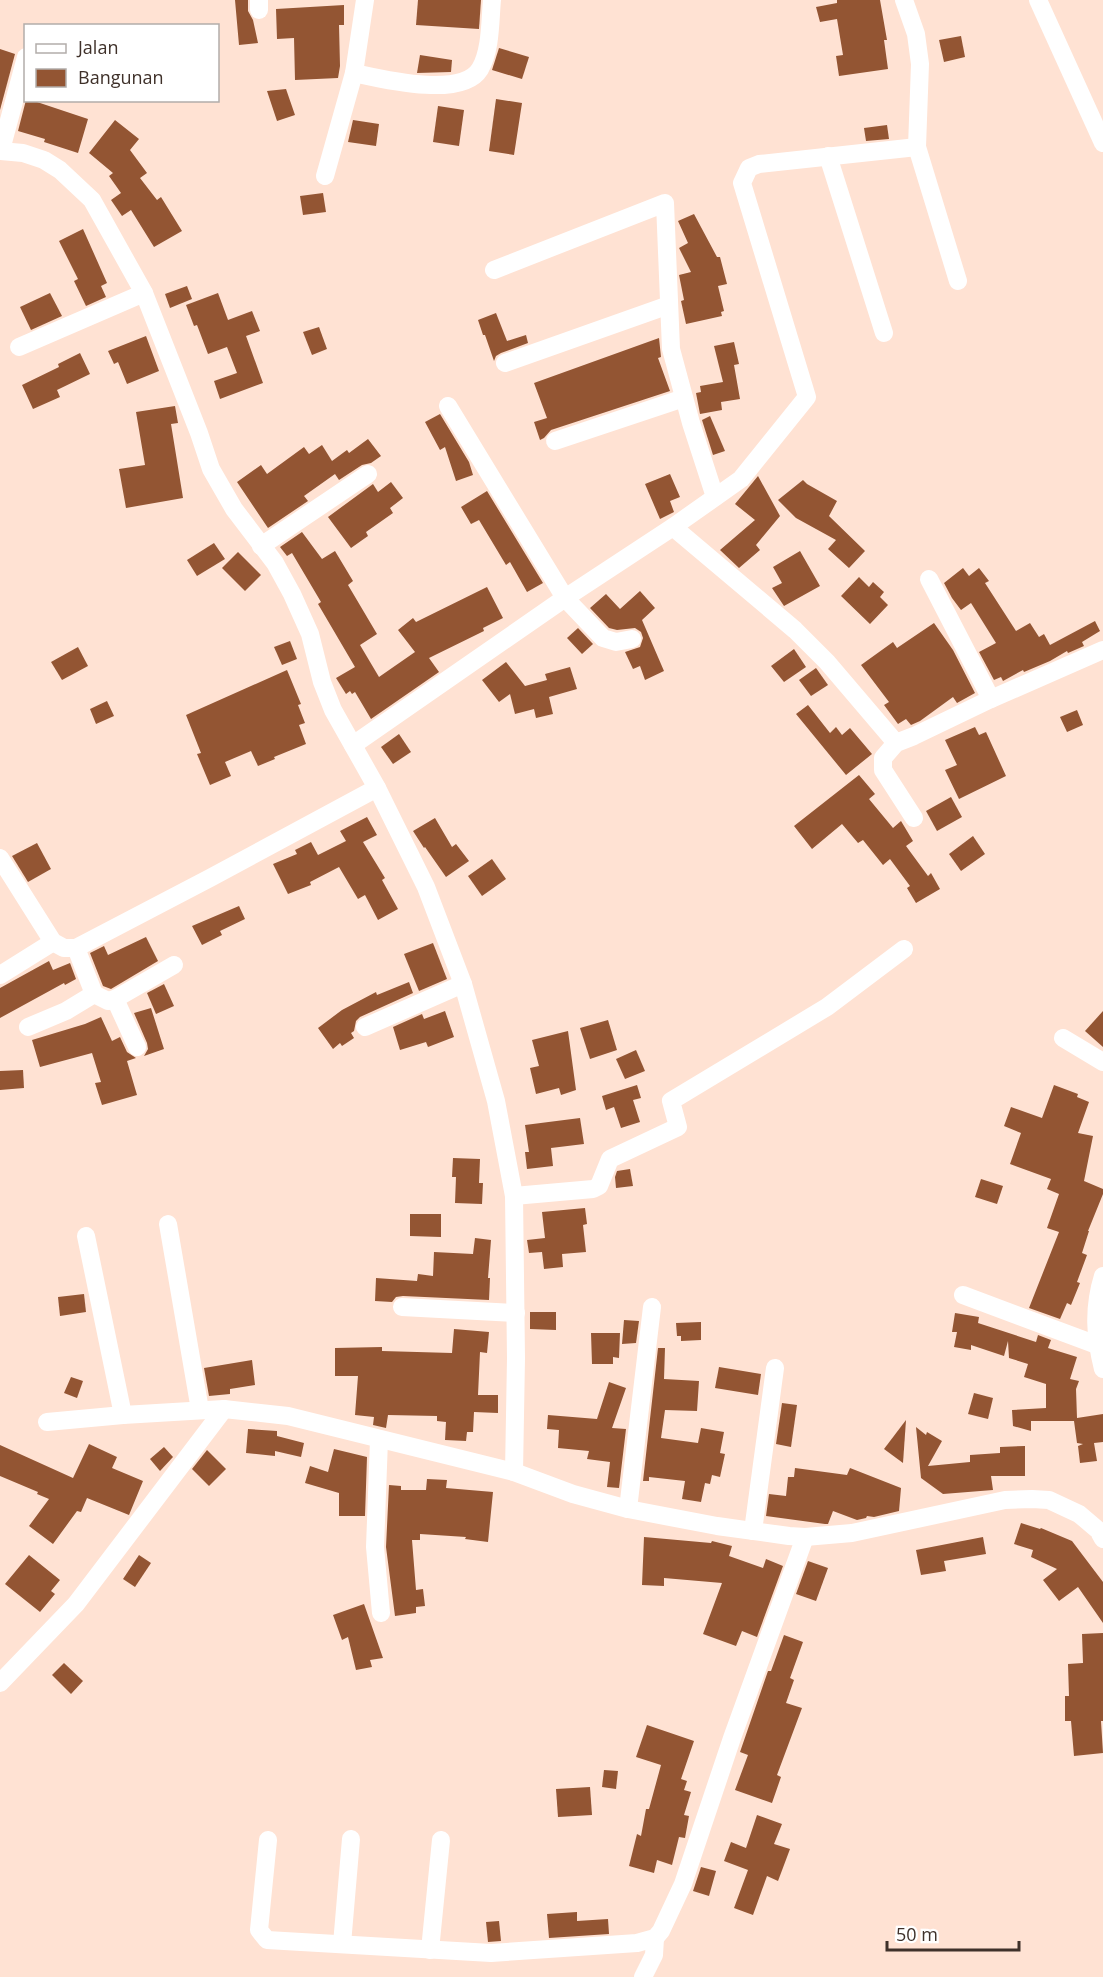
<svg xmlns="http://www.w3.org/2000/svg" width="1103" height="1977" font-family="'Open Sans',sans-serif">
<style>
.building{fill:#935533}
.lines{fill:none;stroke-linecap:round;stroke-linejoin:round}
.minor{stroke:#fff;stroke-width:18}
</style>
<rect width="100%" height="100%" fill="#ffe2d3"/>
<g class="building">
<path d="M235 0H248V11L253 20 258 43 239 45Z"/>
<path d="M418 0H481L479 29 416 25Z"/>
<path d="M837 0H880L887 40H884L888 69 839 76 836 56 843 55 837 19 820 22 816 7 837 3Z"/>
<path d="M344 5V25H339L340 66 338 78 295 80 294 38 277 39 276 9Z"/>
<path d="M961 36 965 57 944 62 939 40Z"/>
<path d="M499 48 529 57 522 79 492 70Z"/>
<path d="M0 49 15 54 0 110Z"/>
<path d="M420 55 452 60 451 72 417 73Z"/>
<path d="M286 89 295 115 277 121 267 91Z"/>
<path d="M496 99 522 103 514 155 489 151Z"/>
<path d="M26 100H31L88 119 78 153 44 142 45 139 18 131Z"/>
<path d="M438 106 464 110 459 146 433 142Z"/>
<path d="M115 120 139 139 130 150 147 173 140 178 157 200 161 197 182 231 154 247 131 210 122 216 111 200 121 193 109 176 113 173 89 153Z"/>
<path d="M353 120 379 124 376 146 348 142Z"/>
<path d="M887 125 889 139 866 141 864 128Z"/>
<path d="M323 193 326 212 303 215 300 196Z"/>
<path d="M694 214 717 257H720L727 284 718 286 724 311 721 312 722 316 686 324 681 301 684 300 679 275 691 272 679 248 688 243 678 221Z"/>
<path d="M83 229 107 283 101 286 106 297 86 306 74 281 78 279 59 241Z"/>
<path d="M187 286 192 299 170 308 165 294Z"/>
<path d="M50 293 62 316 31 330 20 307Z"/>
<path d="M218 293 228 320 252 311 260 331 246 336 263 383 220 399 214 381 237 373 227 347 208 354 197 325 194 326 186 305Z"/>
<path d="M496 313 507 341 526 335 528 343 501 353 496 356 494 361 485 335H483L478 320Z"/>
<path d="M319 327 327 349 312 355 303 332Z"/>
<path d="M146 336 159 371 127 384 118 362 114 364 108 351Z"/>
<path d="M659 338 661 357 658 358 670 391 551 430 544 438 540 440 534 422 547 418 534 383Z"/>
<path d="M734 342 739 364 734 365 740 399 721 402 722 410 700 414 696 393 701 392 700 386 723 382 714 346Z"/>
<path d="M80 353 90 374 57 390 60 397 33 409 22 385 59 367 58 364Z"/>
<path d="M175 406 178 423 171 424 183 498 126 508 119 469 145 465 136 412Z"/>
<path d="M440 414 469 462 473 475 456 481 445 447 440 450 425 422Z"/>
<path d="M710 416 725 451 713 455 702 420Z"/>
<path d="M368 439 381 456 371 463 362 465 339 480 335 474 304 496 308 501 268 528 237 482 261 465 267 474 304 447 309 454 322 445 332 461 347 450 349 453Z"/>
<path d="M670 474 680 497 670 501 674 512 660 519 645 484Z"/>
<path d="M758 476 780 516 756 545 760 550 739 568 720 550 755 520 735 504Z"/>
<path d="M803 480 807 484 837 501 829 516 865 551 849 568 828 549 836 540 796 518 778 500Z"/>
<path d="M391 482 403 498 390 508 393 513 366 532 368 536 351 548 328 517 373 484 378 492Z"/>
<path d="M487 491 543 583 527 592 510 562 506 565 479 520 471 524 461 507Z"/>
<path d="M302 532 322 559 335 551 353 581 348 585 377 634 360 645 379 677 415 652 398 630 413 618 416 622 487 587 503 618 483 628 484 631 429 658 439 672 371 719 355 692 352 694 350 691 346 694 336 678 355 667 318 604 321 602 292 553 287 556 280 547Z"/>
<path d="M214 543 225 559 197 576 187 560Z"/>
<path d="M800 551 820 586 784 606 772 588 782 583 773 567Z"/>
<path d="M238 552 261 575 245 591 222 568Z"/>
<path d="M963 568 969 576 979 568 989 581 985 583 1016 631 1030 623 1039 637 1044 634 1050 645 1095 621 1100 631 1082 642 1084 646 1068 653 1067 651 1050 661 1024 672 1023 670 1003 681 1001 677 994 680 979 652 996 643 971 603 961 610 952 598 944 583Z"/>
<path d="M859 577 869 587 873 582 884 592 880 597 888 605 870 624 841 596Z"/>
<path d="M640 591 655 608 642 620 664 671 645 680 640 666 633 669 625 652 640 647 643 638 641 632 635 628 617 630 609 628 590 608 606 594 620 609Z"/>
<path d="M934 623 953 650 975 693 957 703 953 697 920 721 911 725 906 719 898 724 884 705 889 702 861 665 893 642 897 648Z"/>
<path d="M578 628 593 644 582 654 567 638Z"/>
<path d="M290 641 297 659 282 665 274 647Z"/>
<path d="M78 647 88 666 62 680 51 662Z"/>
<path d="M794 649 806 667 784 682 771 666Z"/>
<path d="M506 662 525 686 547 680 545 674 570 667 577 689 549 697 553 714 536 718 534 709 515 714 510 694 499 702 482 680Z"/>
<path d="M816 668 828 685 811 696 799 680Z"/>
<path d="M287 670 301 704 298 705 305 723 299 725 306 744 274 757 275 759 258 766 251 751 225 762 231 776 210 785 197 754 201 753 186 715Z"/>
<path d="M107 701 114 716 96 724 90 709Z"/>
<path d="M808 705 830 733 836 727 842 735 850 728 872 754 846 775 796 714Z"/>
<path d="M1077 710 1083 725 1067 732 1060 717Z"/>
<path d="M975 727 979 735 986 732 1006 776 959 799 945 770 957 765 945 740Z"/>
<path d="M399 734 411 752 393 764 381 747Z"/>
<path d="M859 775 875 794 869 799 893 828 901 821 913 841 906 846 928 876 931 873 940 889 916 903 907 888 910 886 890 859 883 865 863 840 858 843 842 824 812 849 794 826Z"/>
<path d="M951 797 962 817 937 831 926 811Z"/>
<path d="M367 817 377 835 363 842 385 878 382 880 398 909 378 920 365 895 358 899 339 867 310 882 311 885 288 894 273 864 297 854 295 850 311 842 318 855 346 841 340 831Z"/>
<path d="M435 818 452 847 456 844 469 861 446 877 425 847 424 848 413 831Z"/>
<path d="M973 836 985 854 961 871 949 854Z"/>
<path d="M37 843 51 869 28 882 12 856Z"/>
<path d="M492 859 506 879 482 896 468 876Z"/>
<path d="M239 906 245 919 220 931 222 935 202 945 192 926Z"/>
<path d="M146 937 158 961 111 989 103 986 90 953 104 946 108 955Z"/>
<path d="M433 943 447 979 419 991 404 954Z"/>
<path d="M49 961 53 970 70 963 76 979 65 985 64 983 0 1018V988Z"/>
<path d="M409 982 413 993 360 1017 356 1021 354 1031 351 1033 354 1038 342 1046 340 1043 333 1049 318 1028 342 1010 376 992 377 995Z"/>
<path d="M164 984 174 1006 156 1014 147 993Z"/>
<path d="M151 1008 164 1049 144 1056 148 1049 147 1043 134 1013Z"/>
<path d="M445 1011 454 1037 428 1047 426 1042 400 1050 393 1027 422 1014 424 1019Z"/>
<path d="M1103 1011V1047L1085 1031Z"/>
<path d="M101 1017 112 1041 120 1037 127 1052 136 1058 127 1061 137 1095 102 1105 95 1083 101 1082 92 1053 40 1067 32 1040 85 1024Z"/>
<path d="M608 1020 617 1050 590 1059 580 1028Z"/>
<path d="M568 1031 576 1090 561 1095 559 1088 536 1094 530 1068 539 1066 532 1040Z"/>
<path d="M636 1050 645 1071 625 1079 616 1059Z"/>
<path d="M23 1070 24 1088 0 1090V1071Z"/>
<path d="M637 1085 641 1098 633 1100 640 1122 621 1128 614 1107 606 1110 602 1096Z"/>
<path d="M1054 1085 1078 1094 1077 1097 1089 1102 1078 1133 1093 1136 1084 1181 1103 1189V1194L1088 1231H1089L1082 1253 1087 1255 1077 1282 1080 1283 1071 1305 1067 1303 1060 1319 1029 1308 1059 1232 1047 1228 1059 1194 1047 1189 1051 1179 1010 1164 1021 1133 1004 1126 1011 1107 1042 1118Z"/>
<path d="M580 1118 584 1144 551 1148 553 1166 527 1169 525 1152H529L525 1125Z"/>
<path d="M453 1158 480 1159 479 1183H483L482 1204 455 1203 456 1177H452Z"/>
<path d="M630 1169 633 1186 616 1188 615 1177 617 1171Z"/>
<path d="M981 1179 1003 1186 997 1204 975 1197Z"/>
<path d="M585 1208 587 1224 583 1225 586 1252 562 1254 563 1267 544 1269 542 1252 529 1253 527 1240 545 1238 542 1212Z"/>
<path d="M410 1214H441V1237L410 1236Z"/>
<path d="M475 1238 491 1240 488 1278H490L489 1300 403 1296 396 1297 392 1302 375 1301 376 1278 417 1281 418 1274 433 1276 434 1252 473 1254Z"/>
<path d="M84 1294 86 1312 60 1316 58 1297Z"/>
<path d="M530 1312H556V1330L530 1329Z"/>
<path d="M955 1313 979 1317 978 1323 1036 1342 1038 1335 1051 1340 1048 1348 1077 1357 1070 1379 1079 1381 1076 1389 1077 1418 1103 1414V1442L1094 1443 1097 1461 1080 1463 1078 1446 1083 1444 1077 1443 1074 1421H1031V1431L1013 1426 1012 1410 1046 1408V1384L1024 1377 1028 1364 1009 1358 1008 1341 1004 1356 971 1345V1350L954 1347 957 1332H952Z"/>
<path d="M624 1320 639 1321 636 1343 622 1344Z"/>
<path d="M701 1322V1340L681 1341V1336H677L676 1323Z"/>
<path d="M454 1329 489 1332 487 1353 480 1352 478 1395H498V1413L474 1412 473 1432H467L466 1441 445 1440 446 1422 437 1421V1416L388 1415 386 1428 373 1425 374 1417 355 1415 358 1376H335V1348L382 1347V1351L452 1353Z"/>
<path d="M591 1333H620L619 1358 613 1357V1364H592Z"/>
<path d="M658 1348H665L664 1379 699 1381 697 1411 665 1410 661 1438 698 1443 701 1428 724 1432 720 1453 725 1454 720 1477 712 1475 710 1484 705 1483 701 1502 682 1499 685 1481 649 1477V1481H643Z"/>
<path d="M252 1360 255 1385 230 1389V1394L209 1396 204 1368Z"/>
<path d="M719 1367 761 1374 758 1395 715 1388Z"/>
<path d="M71 1377 83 1381 77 1398 64 1393Z"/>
<path d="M609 1382 626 1388 612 1428 626 1429 619 1488 607 1487 610 1462 587 1459 589 1451 558 1448 559 1430 547 1429 548 1415 597 1419Z"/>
<path d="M974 1393 993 1398 988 1419 968 1414Z"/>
<path d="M782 1403 797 1405 791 1447 776 1444Z"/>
<path d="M906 1420 903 1463 884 1449Z"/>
<path d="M916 1427 926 1435 927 1432 942 1441 928 1466 970 1462V1455L1000 1453V1447L1025 1446V1476H991L993 1490 943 1494 921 1478Z"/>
<path d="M248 1429 277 1431V1436L304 1443 301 1457 275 1451V1456L246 1453Z"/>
<path d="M89 1444 117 1457 112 1468 143 1481 129 1515 87 1498 81 1512 77 1511 53 1544 29 1526 49 1499 37 1494 38 1492 0 1476V1445L73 1478Z"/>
<path d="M164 1447 173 1457 160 1471 150 1459Z"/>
<path d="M334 1449 367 1457 365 1516H339V1493L305 1483 310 1466 328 1472Z"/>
<path d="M207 1450 226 1469 209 1486 192 1469Z"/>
<path d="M795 1468 847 1475 850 1468 901 1488 899 1511 874 1517 867 1516 866 1518 857 1520 833 1511 828 1524H825L766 1516 769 1494 786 1496 788 1477H794Z"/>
<path d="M427 1479 447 1480 446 1488 493 1492 488 1542 465 1539 466 1537 420 1534V1540H412L416 1590 423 1589 425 1606 416 1607V1613L395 1616 386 1547 389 1485 401 1486V1490H426Z"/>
<path d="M1021 1523 1040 1529 1041 1528 1072 1541 1103 1582V1623L1078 1587 1059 1601 1043 1580 1057 1569 1031 1557 1033 1550 1014 1544Z"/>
<path d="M644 1537 711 1543 712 1541 732 1546 729 1556 763 1568 766 1559 783 1566 757 1637 742 1631 736 1646 703 1634 722 1583 664 1578V1586L642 1585Z"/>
<path d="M983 1537 986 1554 944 1561 946 1571 921 1575 916 1550Z"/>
<path d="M29 1555 60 1580 51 1591 55 1594 40 1612 5 1584Z"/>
<path d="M139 1555 151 1563 135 1587 123 1579Z"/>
<path d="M808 1561 828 1568 816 1601 796 1594Z"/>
<path d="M364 1604 383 1658 370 1660 372 1667 356 1670 348 1637 342 1640 333 1615Z"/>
<path d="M1103 1633V1721H1101L1103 1753 1074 1756 1071 1721H1065V1696H1069L1068 1664 1083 1663 1082 1634Z"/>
<path d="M784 1635 803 1642 790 1678 794 1680 786 1703 802 1708 777 1775 781 1777 772 1803 735 1790 748 1755 740 1752 768 1671H771Z"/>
<path d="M64 1663 83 1681 71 1694 52 1675Z"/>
<path d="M647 1725 694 1741 681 1779 687 1781 684 1790 691 1792 684 1815 689 1816 685 1838 679 1837 672 1865 657 1860 654 1873 629 1866 637 1834 641 1836 646 1809H649L661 1765 636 1757Z"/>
<path d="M604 1770 618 1771 616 1789 602 1787Z"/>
<path d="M590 1787 592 1815 558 1817 556 1789Z"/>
<path d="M757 1815 782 1824 774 1844 790 1849 778 1881 767 1876 753 1915 734 1908 748 1870 724 1861 731 1842 746 1848Z"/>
<path d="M701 1867 716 1871 709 1896 693 1891Z"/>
<path d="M577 1912V1921L608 1919 609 1934 549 1938 547 1914Z"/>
<path d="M499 1921 501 1941 488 1942 486 1922Z"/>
</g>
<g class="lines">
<g class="minor">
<path d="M259 0V10"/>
<path d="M904 0 916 34 920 64 917 147 958 281"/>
<path d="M1038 0 1103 143"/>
<path d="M354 73C382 79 462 99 480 69 491 50 490 21 492 0"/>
<path d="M1 150 26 57"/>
<path d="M0 151 23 153 44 160 60 170 92 200 144 293 199 433 211 469 234 509 275 563 292 594 310 634 322 682 333 710 377 788 426 887 463 984 496 1101 514 1196 516 1358 514 1472"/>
<path d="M828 156 884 333"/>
<path d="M325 176 354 73 365 0"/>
<path d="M494 270 665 203 671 349 691 423 715 497"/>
<path d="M19 347 144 293"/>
<path d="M505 363 669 305"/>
<path d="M448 406 565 598 603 638 616 642 632 639"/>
<path d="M555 441 684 398"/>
<path d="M673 527 741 479 807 397 742 183 749 168 759 164 917 147"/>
<path d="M261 546 368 474"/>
<path d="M929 579 991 699"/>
<path d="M353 745 565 598 673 527 795 630 827 662 896 743"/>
<path d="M914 818 883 770V758L896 743 914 736 991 699 1103 650"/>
<path d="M0 858 53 942 64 948H76L210 878 377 788"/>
<path d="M0 975 53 942"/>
<path d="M94 994 108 1001 115 999 174 965"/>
<path d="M115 999 137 1047"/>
<path d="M28 1027 66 1011 94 994 76 948"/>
<path d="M365 1027 463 984"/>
<path d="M1063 1038 1103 1062"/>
<path d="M514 1196 593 1189 599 1186 610 1159 678 1127 671 1101 827 1007 904 949"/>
<path d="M168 1224 200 1410"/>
<path d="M86 1236 123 1415"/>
<path d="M1103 1276C1093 1308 1095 1337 1103 1369"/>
<path d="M963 1295 1097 1345"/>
<path d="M402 1307 516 1313"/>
<path d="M47 1422 123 1415 224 1409 288 1416 514 1472 573 1494 628 1509 717 1526 789 1536 805 1537 852 1533 1005 1500 1032 1499 1049 1500 1079 1514 1098 1530 1103 1539"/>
<path d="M379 1440 375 1547 381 1613"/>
<path d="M628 1509 652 1307"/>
<path d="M753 1531 775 1368"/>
<path d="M0 1683 76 1604 224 1409"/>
<path d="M268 1840 259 1930 267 1940 491 1953 637 1943 655 1938 661 1931 683 1884 732 1738 805 1537"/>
<path d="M342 1944 351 1839"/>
<path d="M430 1950 441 1840"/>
<path d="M643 1977 654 1955 655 1938"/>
</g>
</g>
<rect x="24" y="24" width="195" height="78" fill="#ffffff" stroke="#b2adaa" stroke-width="1.5"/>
<rect x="36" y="44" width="30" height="9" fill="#ffffff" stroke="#b2adaa" stroke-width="1.5"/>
<text x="78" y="54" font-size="18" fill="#3f312a">Jalan</text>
<rect x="36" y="69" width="30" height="18" fill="#935533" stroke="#b2adaa" stroke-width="1.5"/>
<text x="78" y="84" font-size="18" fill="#3f312a">Bangunan</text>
<path d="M887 1941v9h132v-9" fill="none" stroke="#3f312a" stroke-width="3"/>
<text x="896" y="1941" font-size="18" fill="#3f312a" stroke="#ffffff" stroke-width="4.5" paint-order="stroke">50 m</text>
</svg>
